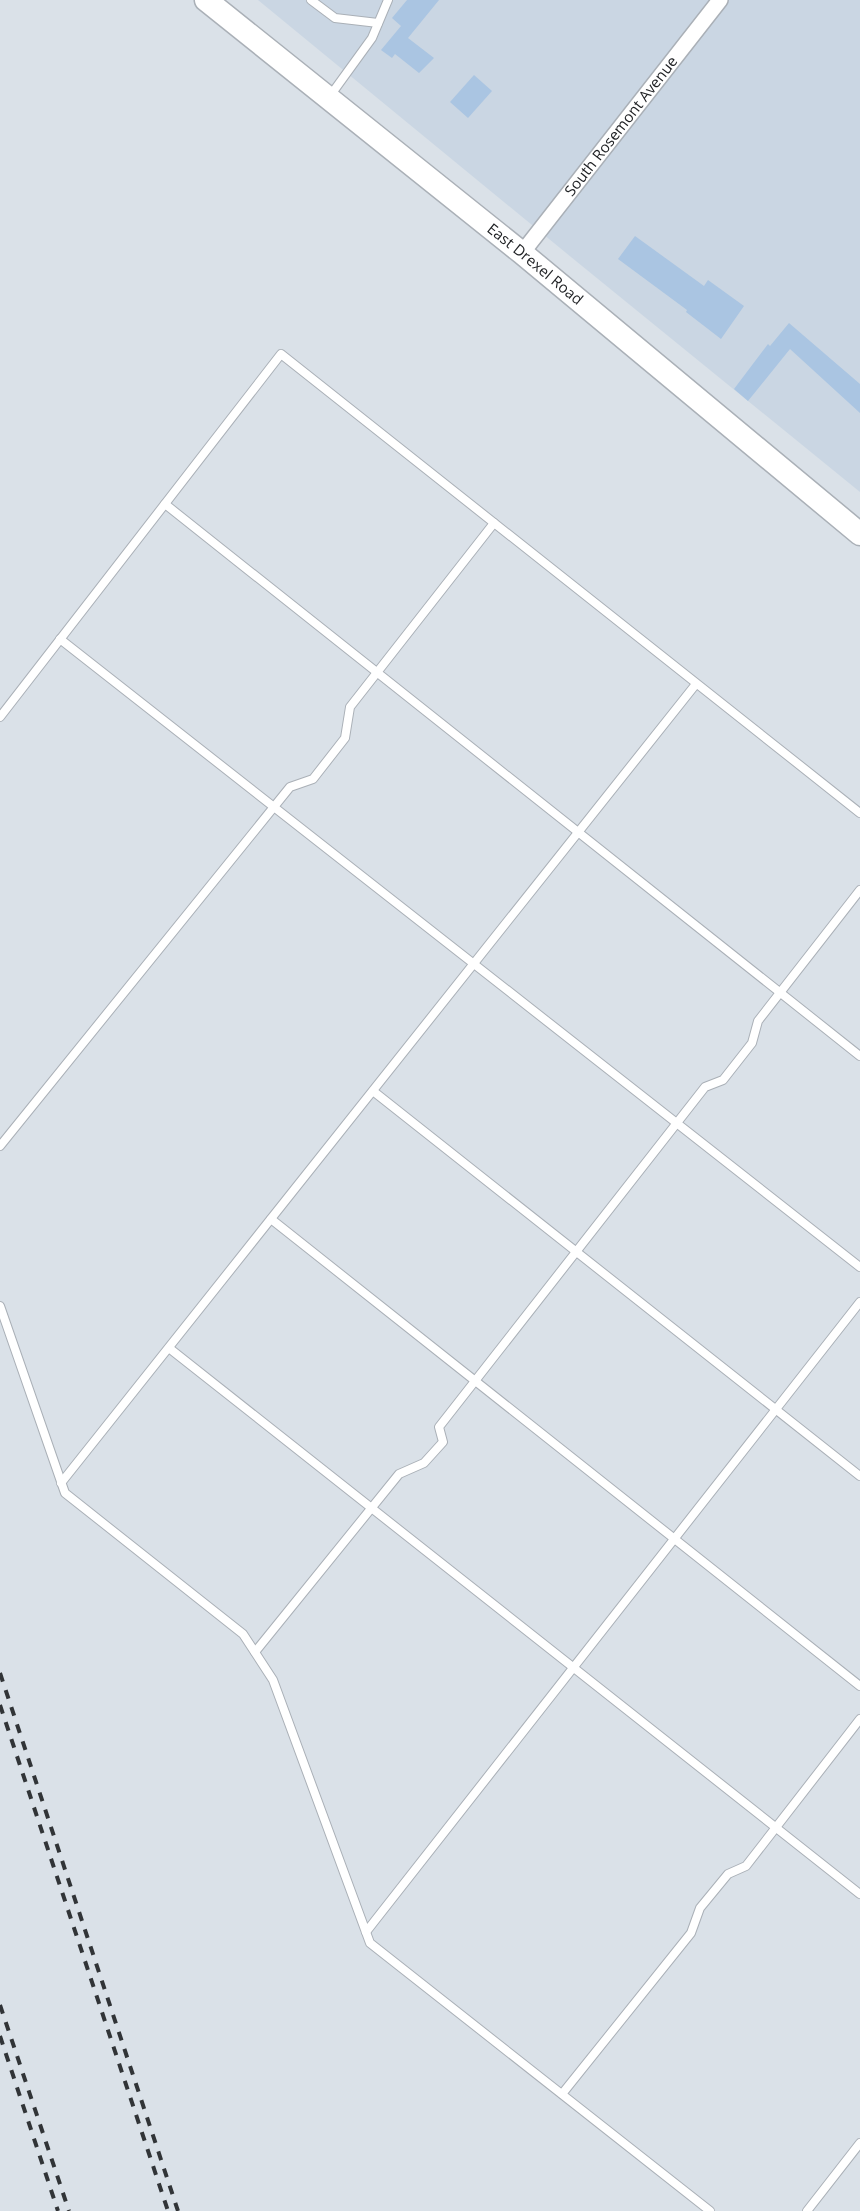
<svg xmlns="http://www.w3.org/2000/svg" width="860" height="2211" font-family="'Open Sans',sans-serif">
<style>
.built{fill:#cad6e3}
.building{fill:#aac5e2}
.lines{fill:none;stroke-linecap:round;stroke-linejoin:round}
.lane-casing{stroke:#aab0b7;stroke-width:10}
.street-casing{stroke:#aab0b7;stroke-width:18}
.secondary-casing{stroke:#aab0b7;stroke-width:25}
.lane{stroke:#fff;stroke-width:8}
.street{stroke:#fff;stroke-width:15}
.secondary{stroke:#fff;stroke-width:22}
.rail{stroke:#313437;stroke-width:4;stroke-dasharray:9 9;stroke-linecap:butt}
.labels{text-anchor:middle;stroke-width:5;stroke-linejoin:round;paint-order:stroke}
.street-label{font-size:15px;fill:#1d1f22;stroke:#e7eef6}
</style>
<rect width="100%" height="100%" fill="#dae1e8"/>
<path class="built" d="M258 0H860V492L571 257Z"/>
<g class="building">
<path d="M407 0H439L408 38 434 58 419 73 395 54 392 58 381 50 401 26 392 18Z"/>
<path d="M474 75 492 91 468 118 450 102Z"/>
<path d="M635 236 704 286 708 280 744 306 721 339 686 312 687 310 618 259Z"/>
<path d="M789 323 860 384V413L790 349 748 401 734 389 768 344 770 346Z"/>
</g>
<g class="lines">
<defs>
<g id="lane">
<path d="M311 0 335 18 378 23"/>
<path d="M330 96 372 38 388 0"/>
<path d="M165 504 860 1056"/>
<path d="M60 639 860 1267"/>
<path d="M0 717 281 354 860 813"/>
<path d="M373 1091 860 1476"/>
<path d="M0 1146 290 787 313 779 345 738 350 707 494 523"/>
<path d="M271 1219 860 1686"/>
<path d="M0 1306 65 1493 243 1634 273 1680 370 1943 710 2211"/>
<path d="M169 1348 860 1894"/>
<path d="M61 1483 696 684"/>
<path d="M255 1652 399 1474 424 1463 443 1442 439 1427 705 1087 723 1080 752 1043 758 1021 860 890"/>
<path d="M366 1932 860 1302"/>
<path d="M562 2094 691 1933 700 1908 728 1874 746 1866 860 1719"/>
<path d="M807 2211 860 2143"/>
</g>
<g id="street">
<path id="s1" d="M522 253 720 0"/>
</g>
<g id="secondary">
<path id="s2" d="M206 0 522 253 860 534"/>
</g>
</defs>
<use href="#lane" class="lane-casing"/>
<use href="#street" class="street-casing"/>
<use href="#secondary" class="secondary-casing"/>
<use href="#lane" class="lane"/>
<use href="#street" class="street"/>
<use href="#secondary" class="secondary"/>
<g class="rail">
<path d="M0 1673 178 2211"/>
<path d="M0 1705 168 2211"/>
<path d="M0 2005 69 2211"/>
<path d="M0 2036 58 2211"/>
</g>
</g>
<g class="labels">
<g class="street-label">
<text dy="5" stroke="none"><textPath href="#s1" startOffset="161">South Rosemont Avenue</textPath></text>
<text dy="5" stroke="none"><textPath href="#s2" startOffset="422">East Drexel Road</textPath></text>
</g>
</g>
</svg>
